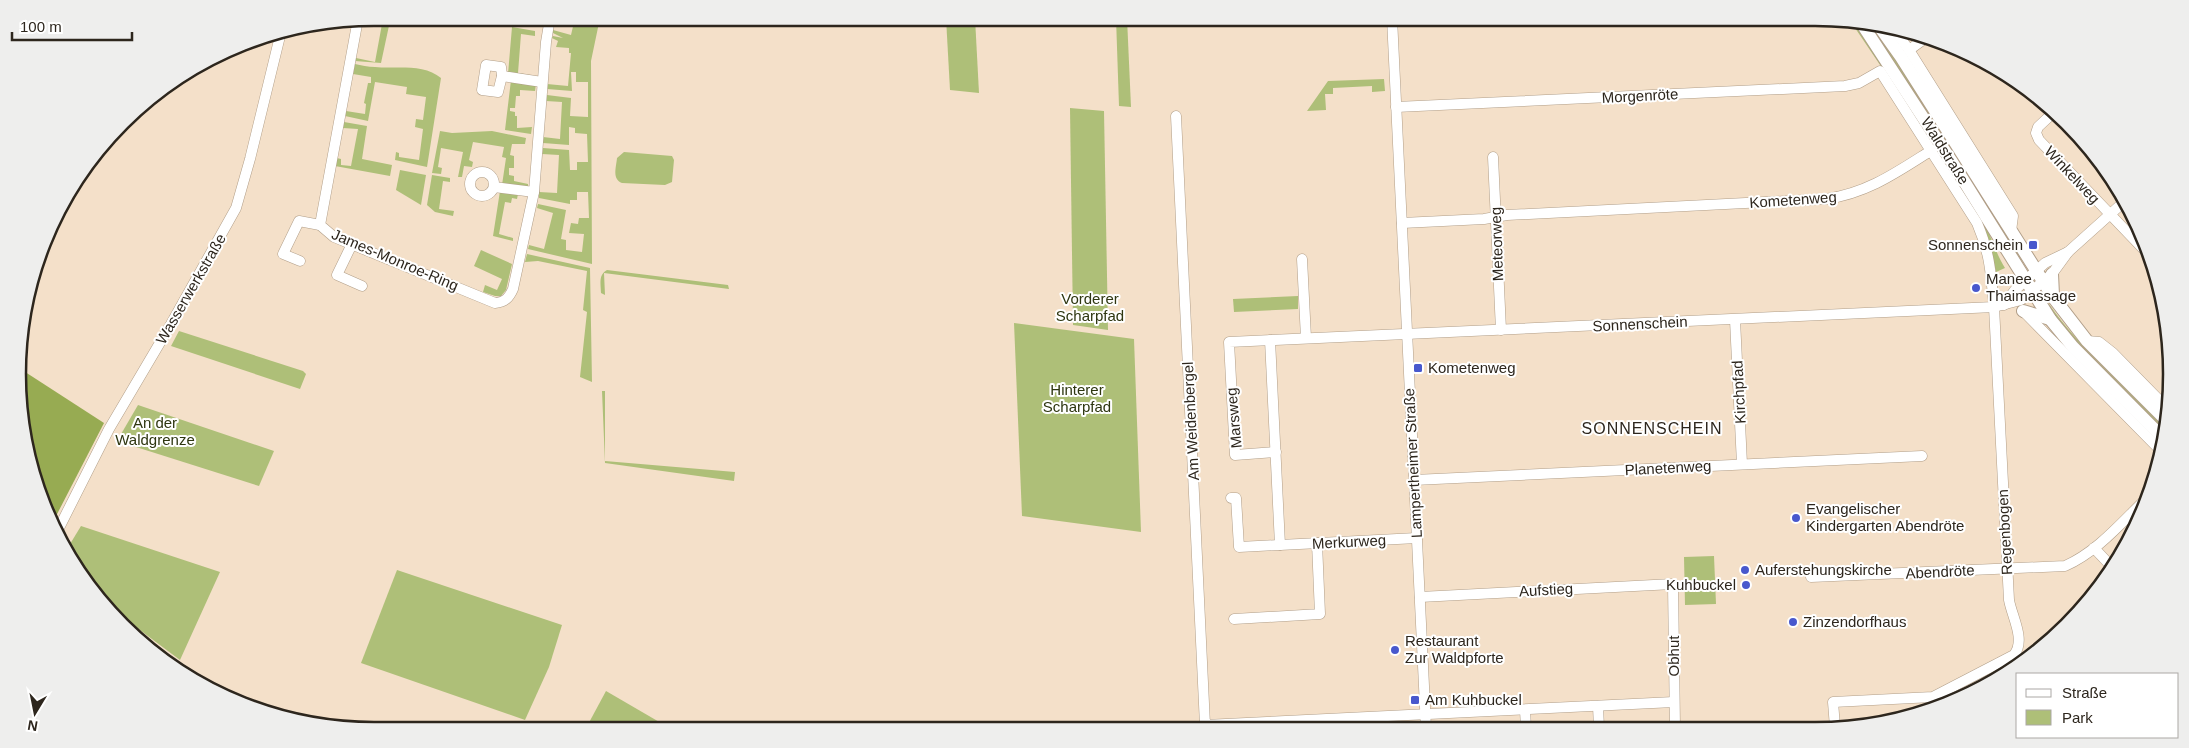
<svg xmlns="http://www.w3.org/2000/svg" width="2189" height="748" font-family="Arial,sans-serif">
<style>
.green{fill:#aebf78}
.forest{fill:#97ab52}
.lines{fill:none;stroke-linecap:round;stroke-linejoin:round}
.minor-casing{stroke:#b19e88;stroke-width:11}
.major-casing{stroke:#b19e88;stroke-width:14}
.minor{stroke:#fff;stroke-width:10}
.major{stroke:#fff;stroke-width:12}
.poi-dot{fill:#4858cd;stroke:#fff;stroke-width:2}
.labels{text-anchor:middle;stroke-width:4;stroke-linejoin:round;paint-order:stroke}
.street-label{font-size:15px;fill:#2d261d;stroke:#fff}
.poi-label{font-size:15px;fill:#2d261d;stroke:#fff;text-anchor:start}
.park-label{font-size:15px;fill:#2e3610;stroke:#fff}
.neighbourhood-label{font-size:16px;letter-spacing:1px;fill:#2d261d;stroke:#fff}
.rim{fill:none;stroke:#2d261d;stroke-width:2.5}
</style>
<rect width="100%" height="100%" fill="#f4e0c9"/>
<g class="green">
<path d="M374 18 390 21 381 63 355 61 356 58 375 62 382 24 362 22 363 19Z"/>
<path d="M575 18H600L591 61 592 264 528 249 529 245 544 249 553 213 537 208 538 204 566 210 561 239 566 240V250L582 252 584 234 569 233 571 223 578 224 579 218H589L588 192H577V200H570V204L539 198V192L557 193 559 155 542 154 543 148 569 150 570 170H577V162H588L587 134 575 133V128L569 127V145L543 143V137L560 139 562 102 546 101 547 95 571 98 570 116 588 117V82H576V72H571L572 91 547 89V84L568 86 571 53H569V48L556 47 558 41 552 38 553 36 563 38 553 33V30L571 35Z"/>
<path d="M946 18H975L979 93 950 90Z"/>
<path d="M1116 18H1127L1131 107 1119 106Z"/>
<path d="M1851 22 1856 23C1901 88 1944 155 1984 223 1992 238 1996 254 2005 268L1996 272 1989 242 1901 96Z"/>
<path d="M1868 24 1874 25 2024 260 2022 261Z"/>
<path d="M512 27 535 31V36L521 34 518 73 530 75V77L508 74Z"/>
<path d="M355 64C361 65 368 67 375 67 396 69 424 63 441 78L427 167 395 160 396 152 399 153V157L419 160 423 129 415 127 416 119 423 120 426 97 406 94 407 87 375 82 368 121 345 116 346 111 365 114 366 104 364 103 368 83H371V77L353 74Z"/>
<path d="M1384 79 1385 91 1372 92V86L1333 88V94H1325L1326 110 1307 111 1328 81Z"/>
<path d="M511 80 536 84 535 91 520 90V96H516L515 108H510V111L515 112V116H517V128L532 127 531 134 505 130Z"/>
<path d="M1070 108 1104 111 1108 330 1073 325Z"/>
<path d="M344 122 367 126 362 159 392 165 390 176 335 166 337 158 341 159V165L351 166 358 129 343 128Z"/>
<path d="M440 131 452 133 492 131 526 138 525 144H512L510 155 514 156V168H509V175L514 176V181L528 184V189L502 185 506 158 502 157 504 147 473 142 469 160 473 162 472 167 464 166 462 177H458L463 152 441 148 438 167 442 168 441 174 432 173Z"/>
<path d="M624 152 672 156 674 160 672 182 665 185 622 183C612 179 616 168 617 158Z"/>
<path d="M400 170 426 175 421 205 396 190Z"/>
<path d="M432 175 450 178V182L443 181 439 209 454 211 453 216 435 212 427 205Z"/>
<path d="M500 191 518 194 517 199 512 198 511 203 505 202 499 234 513 238V241L493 236Z"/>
<path d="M481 250 512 264 506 290 501 296H495L483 292 485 285 497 290 502 279 474 266Z"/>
<path d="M527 254 590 268 592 382 580 377 587 312 583 310 587 271 538 261 525 262Z"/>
<path d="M607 270 728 285 729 289 604 273 605 295 601 293C601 284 598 275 607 270Z"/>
<path d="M1298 296V309L1234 312 1233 299Z"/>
<path d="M2049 304C2082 351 2126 387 2166 427L2165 434 2083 351 2047 306Z"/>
<path d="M1014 323 1134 339 1141 532 1022 516Z"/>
<path d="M179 331 303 371 306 374 300 389 171 346Z"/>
<path d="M602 391H605V461L735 472 734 481 605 463Z"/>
<path d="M138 405 274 451 259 486 117 441Z"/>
<path d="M81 526 220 572 180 660 101 601 78 572 67 549Z"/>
<path d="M1714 556 1716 604 1685 605 1684 557Z"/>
<path d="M397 570 562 625 549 667 525 720 361 663Z"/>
<path d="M606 691 661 723 657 730H585Z"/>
</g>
<g class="forest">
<path d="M19 368 104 423 54 520 30 466 18 398Z"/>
<path d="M104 605 208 685 176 670 122 626Z"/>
</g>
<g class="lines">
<defs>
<g id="minor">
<path d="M1392 18 1426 728"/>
<path d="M358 19 320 225 334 237 495 303C505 302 509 298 513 289L534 192 546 42 550 18"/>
<path d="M1893 28 1909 50 2013 216 2011 231"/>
<path d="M1909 50 1927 37"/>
<path d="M486 65 501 67 502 76 498 92 482 90Z"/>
<path d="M502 76 542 82"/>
<path d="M1396 107 1845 86 1859 83 1880 71 1977 223C1990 253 1991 274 1994 307L2009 600C2012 617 2026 640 2014 655L1933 697 1833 702 1835 727"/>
<path d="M2054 112 2038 127 2036 133 2039 140 2152 258"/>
<path d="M1176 116 1205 725 1674 702"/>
<path d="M1493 157 1501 330"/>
<circle cx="482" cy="184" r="12"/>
<path d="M494 187 534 192"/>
<path d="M1402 223 1484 219 1507 215 1826 199C1868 193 1897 172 1932 150"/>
<path d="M352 244 337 275 362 286"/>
<path d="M1302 259 1306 338"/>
<path d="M300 261 283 254 299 221 320 225"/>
<path d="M2004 305 2015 290 2036 271 2045 263 2068 252 2126 200"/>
<path d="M2024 312 2162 452"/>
<path d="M1735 320 1742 464"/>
<path d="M1270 340 1280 545"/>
<path d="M2087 341 2099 342 2113 353 2169 410"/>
<path d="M1276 452 1235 455 1229 342 1994 307 2021 300 2052 274 2068 252"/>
<path d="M1414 480 1922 456"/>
<path d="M1231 498H1236L1239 547 1417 538"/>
<path d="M58 530 109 429 171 324 236 208 250 159 281 32"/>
<path d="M2094 548 2112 567"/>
<path d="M1811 577 2065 566C2097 552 2121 523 2146 499"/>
<path d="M1420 597 1673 584 1675 728"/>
<path d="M1234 619 1320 614 1317 543"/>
<path d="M1598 706 1599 728"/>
<path d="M1525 710 1526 728"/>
</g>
<g id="major">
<path d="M1862 24 1952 162 2050 319 2073 347 2164 439"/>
<path d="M1879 26 1901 57 2053 297 2087 341 2167 421"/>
<path d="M2052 274 2053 295"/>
<path d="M2023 311 2050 319"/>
</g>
</defs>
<use href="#minor" class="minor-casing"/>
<use href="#major" class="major-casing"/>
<use href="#minor" class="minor"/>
<use href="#major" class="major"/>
</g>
<g class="poi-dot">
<rect x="2028" y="240" width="10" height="10" rx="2.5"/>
<circle cx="1976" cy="288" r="5"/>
<rect x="1413" y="363" width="10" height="10" rx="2.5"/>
<circle cx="1796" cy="518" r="5"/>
<circle cx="1745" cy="570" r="5"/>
<circle cx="1746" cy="585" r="5"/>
<circle cx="1793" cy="622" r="5"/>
<circle cx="1395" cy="650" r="5"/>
<rect x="1410" y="695" width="10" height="10" rx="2.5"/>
</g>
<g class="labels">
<g class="street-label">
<text transform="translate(1640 96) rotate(-3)" y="5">Morgenröte</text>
<text transform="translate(1945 151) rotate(58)" y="5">Waldstraße</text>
<text transform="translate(2072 175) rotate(47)" y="5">Winkelweg</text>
<text transform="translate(1793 200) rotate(-4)" y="5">Kometenweg</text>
<text transform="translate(1497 244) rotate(-92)" y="5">Meteorweg</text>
<text transform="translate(395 260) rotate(23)" y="5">James-Monroe-Ring</text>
<text transform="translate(191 289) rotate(-60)" y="5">Wasserwerkstraße</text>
<text transform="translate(1640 324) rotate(-3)" y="5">Sonnenschein</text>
<text transform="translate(1739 392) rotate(-93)" y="5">Kirchpfad</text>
<text transform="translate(1234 418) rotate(-95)" y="5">Marsweg</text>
<text transform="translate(1191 421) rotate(-93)" y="5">Am Weidenbergel</text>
<text transform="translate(1413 463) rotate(-93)" y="5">Lampertheimer Straße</text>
<text transform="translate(1668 468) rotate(-3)" y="5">Planetenweg</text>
<text transform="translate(2005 532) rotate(-93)" y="5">Regenbogen</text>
<text transform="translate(1349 542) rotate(-3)" y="5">Merkurweg</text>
<text transform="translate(1940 572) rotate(-3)" y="5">Abendröte</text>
<text transform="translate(1546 590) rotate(-3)" y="5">Aufstieg</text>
<text transform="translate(1674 656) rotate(-90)" y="5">Obhut</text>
</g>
<g class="poi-label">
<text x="2023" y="250" text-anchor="end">Sonnenschein</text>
<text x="1986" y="284">Manee<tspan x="1986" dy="17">Thaimassage</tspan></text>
<text x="1428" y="373">Kometenweg</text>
<text x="1806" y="514">Evangelischer<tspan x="1806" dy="17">Kindergarten Abendröte</tspan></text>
<text x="1755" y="575">Auferstehungskirche</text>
<text x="1736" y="590" text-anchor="end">Kuhbuckel</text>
<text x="1803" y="627">Zinzendorfhaus</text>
<text x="1405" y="646">Restaurant<tspan x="1405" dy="17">Zur Waldpforte</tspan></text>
<text x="1425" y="705">Am Kuhbuckel</text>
</g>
<g class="park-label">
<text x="1090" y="304">Vorderer<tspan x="1090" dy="17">Scharpfad</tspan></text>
<text x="1077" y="395">Hinterer<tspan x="1077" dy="17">Scharpfad</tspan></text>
<text x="155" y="428">An der<tspan x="155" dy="17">Waldgrenze</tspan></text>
</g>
<g class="neighbourhood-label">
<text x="1652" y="434">SONNENSCHEIN</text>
</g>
</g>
<path d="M0 0H2189V748H0ZM374 26H1815A348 348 0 0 1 2163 374V374A348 348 0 0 1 1815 722H374A348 348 0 0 1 26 374V374A348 348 0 0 1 374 26Z" fill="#eeeeed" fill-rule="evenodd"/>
<path class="rim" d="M374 26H1815A348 348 0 0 1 2163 374V374A348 348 0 0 1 1815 722H374A348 348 0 0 1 26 374V374A348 348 0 0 1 374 26Z"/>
<rect x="2016" y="673" width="162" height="65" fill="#ffffff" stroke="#aba8a5"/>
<rect x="2026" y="689" width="25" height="8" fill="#ffffff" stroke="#aba8a5"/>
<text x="2062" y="698" font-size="15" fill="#2d261d">Straße</text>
<rect x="2026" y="710" width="25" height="15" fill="#aebf78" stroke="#aba8a5"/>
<text x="2062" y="723" font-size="15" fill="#2d261d">Park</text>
<g transform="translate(35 713) rotate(190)" stroke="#ffffff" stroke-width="4" paint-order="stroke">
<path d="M0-4L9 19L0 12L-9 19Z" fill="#2d261d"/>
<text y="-8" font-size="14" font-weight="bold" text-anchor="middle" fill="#2d261d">N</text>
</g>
<path d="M12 32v8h120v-8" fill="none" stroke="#2d261d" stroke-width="2.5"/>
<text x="20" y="32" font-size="15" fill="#2d261d" stroke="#ffffff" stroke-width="4" paint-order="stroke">100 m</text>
</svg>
